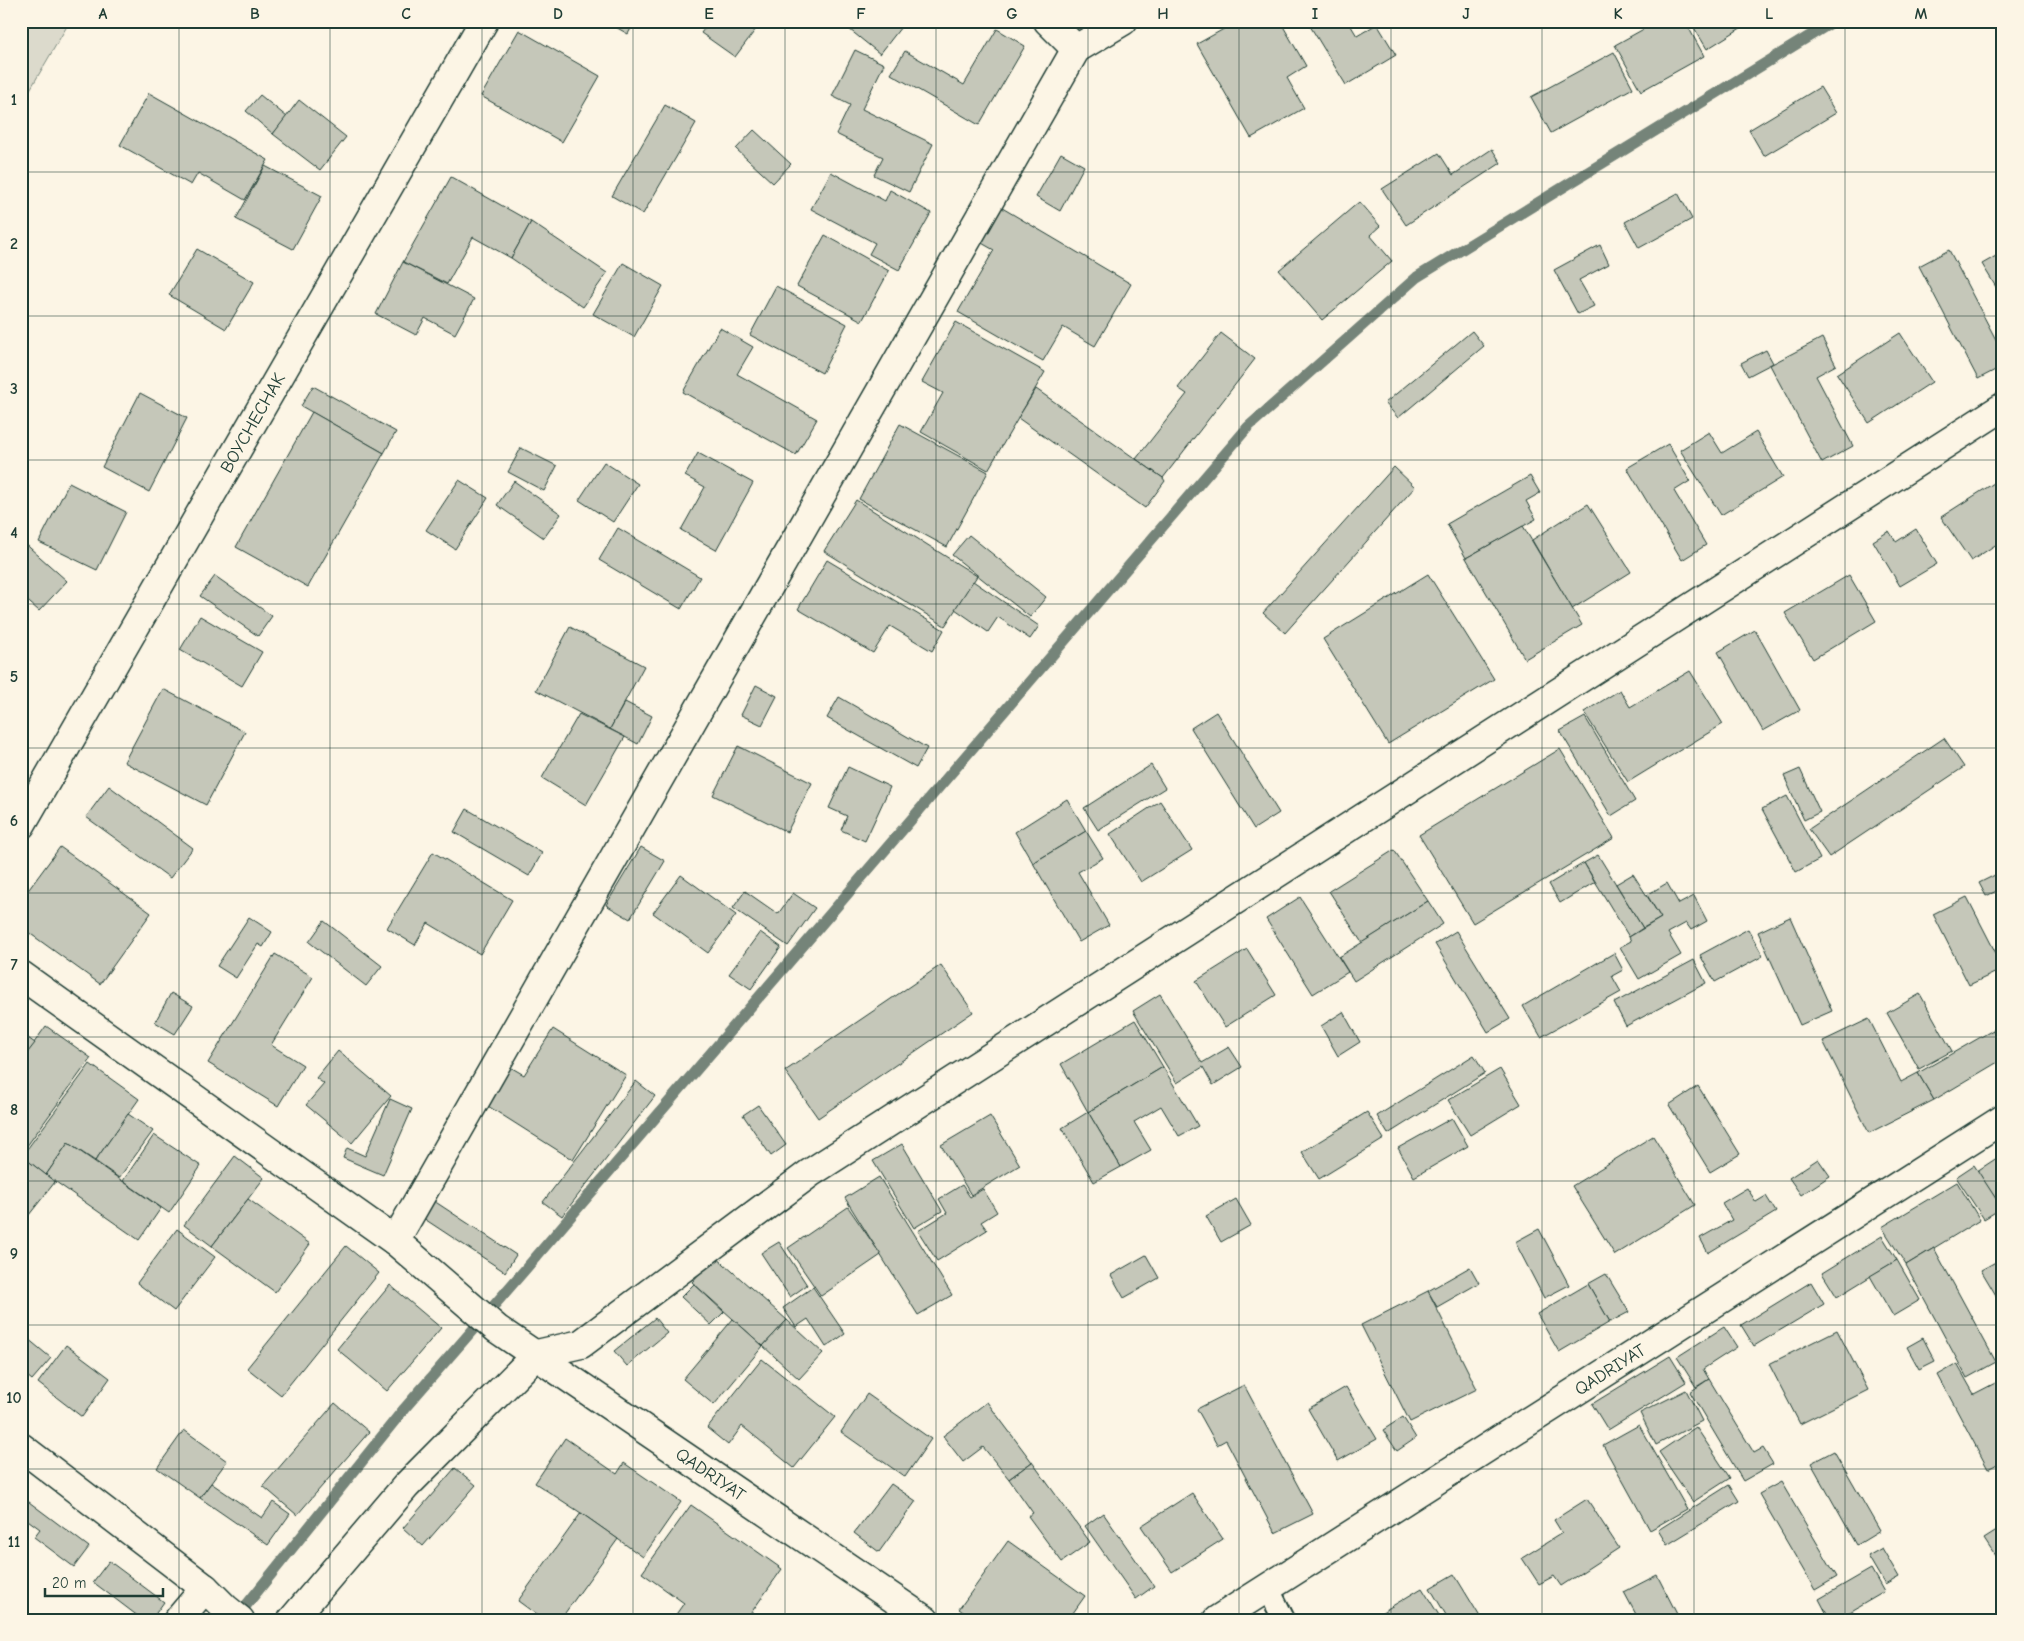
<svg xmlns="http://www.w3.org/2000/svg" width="2024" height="1641" font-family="'Comic Neue',sans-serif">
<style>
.green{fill:#dcdacc;stroke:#7e8c80}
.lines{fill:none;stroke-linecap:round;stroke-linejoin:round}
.stream{stroke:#758479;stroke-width:11}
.building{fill:#c5c7b9;stroke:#1f3d34}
.lane-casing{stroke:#1f3d34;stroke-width:25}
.street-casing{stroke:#1f3d34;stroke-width:31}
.lane{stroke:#fcf5e5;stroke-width:21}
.street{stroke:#fcf5e5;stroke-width:28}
.grid{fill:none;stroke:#1f3d34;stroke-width:1;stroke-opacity:0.55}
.labels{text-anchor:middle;stroke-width:4;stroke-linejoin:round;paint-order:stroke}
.street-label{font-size:18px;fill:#1f3d34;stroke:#fcf5e5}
.neatline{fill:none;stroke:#1f3d34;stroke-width:2}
.grid-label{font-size:16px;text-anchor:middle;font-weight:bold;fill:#1f3d34}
</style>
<rect width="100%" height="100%" fill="#fcf5e5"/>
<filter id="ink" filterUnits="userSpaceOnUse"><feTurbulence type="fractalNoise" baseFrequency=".02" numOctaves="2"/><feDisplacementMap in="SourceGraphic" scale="10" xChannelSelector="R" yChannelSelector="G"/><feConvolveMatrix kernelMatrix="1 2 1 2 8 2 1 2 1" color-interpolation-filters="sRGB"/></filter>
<g filter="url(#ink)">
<path class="green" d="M21 21H70L21 105Z"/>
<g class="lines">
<path class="stream" d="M236 1618 404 1409 523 1272 1248 427 1417 277 1834 21"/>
</g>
<g class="building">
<path d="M605 21H635L628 34Z"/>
<path d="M710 21H762L735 57 701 33Z"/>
<path d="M839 21H893L901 27 880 54Z"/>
<path d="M1238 21H1280L1306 66 1287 78 1304 108 1251 138 1197 44Z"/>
<path d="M1307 21H1348L1357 36 1377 24 1396 55 1346 85Z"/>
<path d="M1658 21H1685L1704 56 1641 91 1615 45Z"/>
<path d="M1690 21H1752L1707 49Z"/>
<path d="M1992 21H2003V41Z"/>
<path d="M997 29 1025 46 979 125 891 74 905 51 964 85Z"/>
<path d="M519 30 600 76 562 142 481 96Z"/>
<path d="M855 50 884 64 862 109 933 144 909 192 874 175 883 157 836 134 850 105 832 96Z"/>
<path d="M1614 52 1633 88 1551 133 1531 97Z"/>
<path d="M1820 87 1836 113 1764 156 1749 130Z"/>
<path d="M149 93 268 160 245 200 198 173 191 185 120 145Z"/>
<path d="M260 95 287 117 273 134 246 111Z"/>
<path d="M299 100 346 137 320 170 273 134Z"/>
<path d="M665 105 696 123 643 214 612 196Z"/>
<path d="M754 130 791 164 773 183 736 149Z"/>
<path d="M1492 149 1501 163 1406 225 1382 189 1439 153 1453 175Z"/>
<path d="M1061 153 1084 166 1060 211 1036 197Z"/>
<path d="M265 166 322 196 293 249 236 219Z"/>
<path d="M831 172 885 201 890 190 931 213 899 270 869 254 875 243 811 209Z"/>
<path d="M451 177 531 222 511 258 473 237 447 284 403 262Z"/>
<path d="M1678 193 1692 219 1639 248 1625 222Z"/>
<path d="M992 202 1131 284 1095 346 1063 327 1043 361 958 312 994 250 971 237Z"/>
<path d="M1359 202 1380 226 1370 235 1392 261 1322 320 1279 270Z"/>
<path d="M531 222 607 273 583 307 511 258Z"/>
<path d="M825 235 889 271 862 321 797 286Z"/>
<path d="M1600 245 1609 264 1579 280 1594 306 1578 314 1554 270Z"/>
<path d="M197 249 254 282 226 329 169 295Z"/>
<path d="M1949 250 2003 353V366L1978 379 1919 266Z"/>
<path d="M2003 252V290L1999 292 1982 264Z"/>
<path d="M403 262 474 299 455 334 425 318 416 335 376 314Z"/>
<path d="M623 263 663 286 634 337 593 314Z"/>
<path d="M776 286 847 324 822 373 750 335Z"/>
<path d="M956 322 1045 372 988 470 921 432 943 393 922 382Z"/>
<path d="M720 328 753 347 737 374 817 419 796 455 683 392Z"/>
<path d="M1472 331 1484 346 1398 418 1385 403Z"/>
<path d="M1221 333 1255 359 1163 478 1136 459 1187 394 1178 388Z"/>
<path d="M1900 333 1932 382 1869 423 1837 374Z"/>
<path d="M1822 338 1836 365 1816 376 1853 446 1822 463 1770 365Z"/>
<path d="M1766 350 1773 363 1748 376 1741 363Z"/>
<path d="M313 386 396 432 384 453 301 406Z"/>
<path d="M1036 389 1163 478 1165 481 1145 508 1018 418Z"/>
<path d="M140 393 187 418 149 492 102 467Z"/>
<path d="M312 412 384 453 308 587 236 547Z"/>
<path d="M900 424 988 472 947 547 859 499Z"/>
<path d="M1709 432 1722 453 1756 432 1783 477 1721 515 1680 450Z"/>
<path d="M1668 444 1690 481 1674 491 1706 545 1682 560 1627 468Z"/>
<path d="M521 448 557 466 544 491 508 472Z"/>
<path d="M698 453 753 483 716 550 681 530 705 487 685 476Z"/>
<path d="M604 462 638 484 613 522 579 500Z"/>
<path d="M1394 467 1415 487 1285 633 1263 613Z"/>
<path d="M1530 476 1540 493 1526 501 1536 519 1466 558 1447 524Z"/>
<path d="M459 480 488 498 455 549 426 530Z"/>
<path d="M514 481 561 514 544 538 497 505Z"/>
<path d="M69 483 126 512 97 570 39 542Z"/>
<path d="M1994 483 2003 496V540L1971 561 1941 517Z"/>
<path d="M856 500 977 576 945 626 824 551Z"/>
<path d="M1588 504 1631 572 1572 609 1532 540Z"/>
<path d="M1523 526 1582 625 1525 659 1466 558Z"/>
<path d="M618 528 700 577 681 609 599 560Z"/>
<path d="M1916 529 1937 564 1900 586 1873 541 1889 531 1896 542Z"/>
<path d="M969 535 1046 597 1030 617 952 555Z"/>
<path d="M21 540 67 581 39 611 21 595Z"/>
<path d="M827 560 944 630 932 651 890 626 873 653 798 609Z"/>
<path d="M1428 574 1494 679 1388 744 1323 639Z"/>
<path d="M1849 575 1876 621 1813 659 1785 613Z"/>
<path d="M215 576 272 616 258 636 200 596Z"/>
<path d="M973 581 1039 626 1030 639 998 617 988 632 955 609Z"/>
<path d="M200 616 262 652 242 686 180 650Z"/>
<path d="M570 627 644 666 610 729 536 690Z"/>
<path d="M1755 630 1800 710 1763 731 1718 652Z"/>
<path d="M1690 671 1723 724 1628 782 1584 712 1620 690 1630 707Z"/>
<path d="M756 685 777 696 762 725 741 715Z"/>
<path d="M163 689 245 732 206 805 124 762Z"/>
<path d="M839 697 927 748 916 768 827 718Z"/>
<path d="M625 702 652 716 638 744 610 729Z"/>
<path d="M1216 712 1279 813 1254 829 1191 728Z"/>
<path d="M579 714 625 737 586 805 542 778Z"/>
<path d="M1585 717 1635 801 1611 816 1560 731Z"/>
<path d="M1944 738 1964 767 1829 857 1809 829Z"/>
<path d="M738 746 812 783 787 832 713 795Z"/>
<path d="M1560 749 1614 838 1473 923 1419 835Z"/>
<path d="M1151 765 1165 788 1098 830 1084 808Z"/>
<path d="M848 767 890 787 865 841 841 830 847 816 829 808Z"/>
<path d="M1800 769 1820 812 1804 820 1784 776Z"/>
<path d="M109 786 193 848 170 878 86 817Z"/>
<path d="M1787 796 1820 859 1796 872 1762 809Z"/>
<path d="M1067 799 1086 831 1033 863 1015 832Z"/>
<path d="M1160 801 1192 850 1141 882 1110 834Z"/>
<path d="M467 809 542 853 529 876 454 832Z"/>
<path d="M1086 831 1103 858 1078 872 1109 925 1079 942 1033 863Z"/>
<path d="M60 847 151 913 100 984 21 927V900Z"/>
<path d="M641 847 665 861 630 919 606 905Z"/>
<path d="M1394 850 1428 901 1362 943 1329 891Z"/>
<path d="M433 852 512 900 480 954 428 923 415 945 387 928Z"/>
<path d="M1598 855 1643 928 1629 937 1584 863Z"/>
<path d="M1584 863 1595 882 1560 903 1549 884Z"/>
<path d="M2003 871V888L1986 896 1979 883Z"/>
<path d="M1633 874 1661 918 1643 928 1616 884Z"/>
<path d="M681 875 736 915 708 953 653 913Z"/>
<path d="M1667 883 1679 904 1694 896 1707 921 1691 930 1686 923 1668 933 1681 955 1639 979 1620 947 1631 941 1629 937 1661 918 1647 895Z"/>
<path d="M745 891 778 914 793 893 815 908 788 946 733 908Z"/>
<path d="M1300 897 1348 972 1313 994 1266 919Z"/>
<path d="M1967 897 2003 967V969L1969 985 1933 914Z"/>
<path d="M1428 901 1443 924 1354 981 1339 957Z"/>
<path d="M249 917 272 932 263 947 258 944 236 978 217 966Z"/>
<path d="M1790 917 1832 1011 1800 1025 1758 932Z"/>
<path d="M324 921 382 966 366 986 309 942Z"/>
<path d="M1748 929 1763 956 1715 982 1700 955Z"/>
<path d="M1456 931 1510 1019 1488 1032 1435 944Z"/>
<path d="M760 932 781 947 751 989 729 974Z"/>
<path d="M1247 949 1276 995 1225 1027 1196 981Z"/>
<path d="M1614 953 1623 970 1612 976 1621 992 1541 1037 1523 1006Z"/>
<path d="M275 954 313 977 271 1045 303 1065 278 1106 208 1063Z"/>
<path d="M1694 960 1706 983 1626 1026 1614 1003Z"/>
<path d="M941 965 973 1012 818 1118 785 1071Z"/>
<path d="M171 993 193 1006 175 1034 155 1022Z"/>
<path d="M1160 994 1202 1063 1229 1047 1242 1067 1213 1085 1203 1067 1177 1083 1133 1011Z"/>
<path d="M1920 994 1952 1051 1919 1069 1887 1013Z"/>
<path d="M1343 1012 1360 1042 1338 1056 1321 1026Z"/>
<path d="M1869 1019 1901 1082 1918 1073 1934 1100 1869 1133 1823 1041Z"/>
<path d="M1135 1020 1163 1067 1088 1112 1061 1064Z"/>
<path d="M2003 1024V1047L1993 1030Z"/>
<path d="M46 1026 91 1058 21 1154V1061Z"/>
<path d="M553 1029 626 1075 573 1160 480 1101 505 1064 524 1075Z"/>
<path d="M1993 1030 2003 1047V1059L1934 1100 1918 1073Z"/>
<path d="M21 1033 35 1043 21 1061Z"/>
<path d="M338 1051 391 1096 352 1143 306 1105 324 1084 316 1078Z"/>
<path d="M1474 1055 1485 1073 1388 1134 1377 1116Z"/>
<path d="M90 1064 139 1099 95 1161 68 1143 46 1175 22 1156Z"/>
<path d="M1163 1067 1198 1126 1179 1136 1161 1106 1134 1122 1151 1150 1121 1167 1088 1112Z"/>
<path d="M1500 1069 1521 1104 1470 1135 1448 1100Z"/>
<path d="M636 1081 655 1096 562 1216 543 1202Z"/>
<path d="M1698 1086 1740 1154 1710 1172 1669 1105Z"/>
<path d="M390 1099 412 1109 383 1175 343 1158 347 1148 365 1156Z"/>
<path d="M758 1105 786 1145 771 1156 743 1115Z"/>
<path d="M1088 1112 1121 1167 1094 1182 1062 1128Z"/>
<path d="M1367 1112 1384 1139 1319 1179 1302 1152Z"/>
<path d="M128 1114 153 1131 119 1178 95 1161Z"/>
<path d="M990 1116 1020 1165 971 1195 941 1145Z"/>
<path d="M1452 1118 1468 1146 1414 1177 1398 1148Z"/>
<path d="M154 1135 201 1166 169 1213 123 1181Z"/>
<path d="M1653 1136 1695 1205 1615 1255 1572 1186Z"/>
<path d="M68 1143 161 1208 139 1240 46 1175Z"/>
<path d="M902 1144 942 1211 914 1228 873 1161Z"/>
<path d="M2003 1154V1207L2002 1208 1977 1171Z"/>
<path d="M22 1156 55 1182 21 1225V1158Z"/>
<path d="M235 1156 264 1178 212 1246 184 1225Z"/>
<path d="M1818 1159 1830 1176 1801 1195 1789 1178Z"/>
<path d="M1974 1165 2002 1208 1984 1219 1956 1177Z"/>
<path d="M879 1177 952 1295 918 1315 845 1198Z"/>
<path d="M1957 1182 1980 1220 1906 1265 1882 1227Z"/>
<path d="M962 1185 970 1197 983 1189 997 1212 981 1222 987 1230 937 1261 918 1231 947 1213 939 1199Z"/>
<path d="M1747 1188 1756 1202 1766 1196 1776 1212 1708 1253 1700 1238 1732 1220 1722 1203Z"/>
<path d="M248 1199 310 1244 275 1292 212 1246Z"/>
<path d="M1236 1199 1251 1225 1221 1242 1206 1216Z"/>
<path d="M434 1201 516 1255 505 1272 423 1218Z"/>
<path d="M848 1207 881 1255 821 1296 788 1248Z"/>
<path d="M177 1229 215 1257 174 1311 137 1283Z"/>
<path d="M1539 1229 1569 1285 1544 1298 1515 1242Z"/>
<path d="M1882 1236 1897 1260 1837 1297 1822 1273Z"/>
<path d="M779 1242 807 1285 790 1297 761 1253Z"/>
<path d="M346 1246 379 1273 281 1395 247 1368Z"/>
<path d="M1934 1248 1996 1362 1967 1378 1906 1265Z"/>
<path d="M1146 1255 1159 1278 1124 1298 1111 1275Z"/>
<path d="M715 1256 787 1320 763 1346 692 1282Z"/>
<path d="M2003 1258V1301L2000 1302 1981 1270Z"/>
<path d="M1897 1260 1920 1300 1893 1316 1870 1276Z"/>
<path d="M1470 1267 1479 1283 1437 1307 1428 1291Z"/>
<path d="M1606 1274 1629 1312 1610 1322 1588 1284Z"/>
<path d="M1811 1282 1824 1304 1754 1346 1741 1325Z"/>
<path d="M694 1284 724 1312 711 1325 681 1297Z"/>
<path d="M1588 1284 1610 1322 1559 1352 1537 1314Z"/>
<path d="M390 1285 441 1328 387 1391 337 1349Z"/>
<path d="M813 1287 845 1334 826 1347 808 1319 796 1327 783 1308Z"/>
<path d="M1428 1291 1477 1389 1410 1422 1361 1325Z"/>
<path d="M655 1318 667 1333 627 1366 614 1351Z"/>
<path d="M733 1319 763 1346 714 1405 683 1379Z"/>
<path d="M787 1320 823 1353 799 1379 763 1346Z"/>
<path d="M1724 1327 1737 1347 1703 1369 1709 1379 1696 1387 1677 1357Z"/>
<path d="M1837 1330 1868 1390 1800 1424 1769 1364Z"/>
<path d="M21 1333 51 1358 32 1380 21 1371Z"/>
<path d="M1923 1338 1935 1361 1919 1369 1907 1347Z"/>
<path d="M66 1345 110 1378 82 1417 38 1383Z"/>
<path d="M1670 1356 1686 1382 1608 1430 1592 1404Z"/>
<path d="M762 1359 835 1417 794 1468 742 1426 728 1445 707 1428Z"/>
<path d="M1957 1364 1974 1394 2003 1379V1465L2001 1462 1988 1469 1938 1375Z"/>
<path d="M1709 1379 1754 1453 1763 1448 1773 1464 1743 1481 1690 1392Z"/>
<path d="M1244 1385 1313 1514 1275 1533 1226 1440 1217 1445 1197 1409Z"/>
<path d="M1346 1387 1377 1439 1338 1461 1308 1409Z"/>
<path d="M1686 1390 1702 1421 1656 1445 1640 1413Z"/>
<path d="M867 1394 931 1439 905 1477 841 1432Z"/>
<path d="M987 1402 1032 1462 1009 1479 983 1447 963 1462 943 1436Z"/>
<path d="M335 1403 369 1432 297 1515 263 1486Z"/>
<path d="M1403 1417 1416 1438 1397 1451 1383 1430Z"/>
<path d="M1639 1425 1687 1509 1650 1530 1603 1445Z"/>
<path d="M1696 1427 1730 1478 1693 1502 1659 1452Z"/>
<path d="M184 1430 227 1461 200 1498 157 1468Z"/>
<path d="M565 1438 617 1474 624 1463 681 1502 643 1557 581 1513 535 1483Z"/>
<path d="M1834 1451 1880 1531 1857 1545 1811 1463Z"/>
<path d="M1032 1462 1090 1542 1062 1562 1028 1516 1033 1513 1009 1479Z"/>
<path d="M455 1468 476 1485 423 1546 403 1528Z"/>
<path d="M1781 1482 1837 1577 1815 1590 1759 1494Z"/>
<path d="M211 1483 262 1518 273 1502 290 1514 268 1545 200 1498Z"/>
<path d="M891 1484 916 1501 879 1552 854 1533Z"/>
<path d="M1729 1485 1739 1501 1667 1545 1658 1530Z"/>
<path d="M1192 1493 1223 1539 1172 1572 1141 1526Z"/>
<path d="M21 1496 89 1547 74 1567 34 1537 40 1529 21 1515Z"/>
<path d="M1587 1499 1619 1548 1561 1586 1554 1576 1539 1584 1522 1558 1562 1533 1554 1520Z"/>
<path d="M691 1505 782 1569 746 1620H672L684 1603 642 1573Z"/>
<path d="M581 1513 618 1539 560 1620H544L518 1601Z"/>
<path d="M1103 1513 1154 1586 1136 1599 1085 1526Z"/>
<path d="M2003 1527V1568L1984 1539Z"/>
<path d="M1008 1541 1085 1596 1068 1620H974L959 1609Z"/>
<path d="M1882 1548 1899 1577 1885 1585 1868 1556Z"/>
<path d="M109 1561 164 1602 151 1620H143L93 1582Z"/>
<path d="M1871 1569 1884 1592 1836 1620H1830L1819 1599Z"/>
<path d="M1454 1574 1482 1620H1449L1430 1588Z"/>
<path d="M1657 1575 1680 1620H1639L1624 1592Z"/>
<path d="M1422 1588 1442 1620H1382L1379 1614Z"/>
</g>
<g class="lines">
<defs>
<path id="lane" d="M1268 1588 1284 1620"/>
<g id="street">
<path d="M1048 21 1076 49 1123 21"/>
<path id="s1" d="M21 825 484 21"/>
<path id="s2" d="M21 975 395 1241 497 1329 925 1620"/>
<path d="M395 1241 1076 49"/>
<path d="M21 1447 205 1588 225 1608 240 1620"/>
<path d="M178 1620 205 1588"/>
<path d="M292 1620 406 1486 537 1354 581 1344 810 1173 2003 407"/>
<path id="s3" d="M1217 1620 2003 1119"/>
</g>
</defs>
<use href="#lane" class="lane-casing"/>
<use href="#street" class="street-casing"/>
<use href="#lane" class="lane"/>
<use href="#street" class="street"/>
</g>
</g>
<path class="grid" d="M179 21V1620M330 21V1620M482 21V1620M633 21V1620M785 21V1620M936 21V1620M1088 21V1620M1239 21V1620M1391 21V1620M1542 21V1620M1694 21V1620M1845 21V1620M21 172H2003M21 316H2003M21 460H2003M21 604H2003M21 748H2003M21 893H2003M21 1037H2003M21 1181H2003M21 1325H2003M21 1469H2003"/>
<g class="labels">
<g class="street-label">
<text dy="6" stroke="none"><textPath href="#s1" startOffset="464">BOYCHECHAK</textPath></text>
<text dy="6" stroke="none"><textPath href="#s3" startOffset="466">QADRIYAT</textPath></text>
<text dy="6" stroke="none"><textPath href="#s2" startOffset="852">QADRIYAT</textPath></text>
</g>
</g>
<rect width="2024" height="1641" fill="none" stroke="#fcf5e5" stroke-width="55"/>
<path d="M45 1588v8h118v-8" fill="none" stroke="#1f3d34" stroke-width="2.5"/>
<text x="52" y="1588" font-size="15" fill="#1f3d34" stroke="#fcf5e5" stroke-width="4" paint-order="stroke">20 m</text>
<rect x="28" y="28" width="1968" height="1586" class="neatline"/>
<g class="grid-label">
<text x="103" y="19">A</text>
<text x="255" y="19">B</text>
<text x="406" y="19">C</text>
<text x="558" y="19">D</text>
<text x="709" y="19">E</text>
<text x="861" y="19">F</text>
<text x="1012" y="19">G</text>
<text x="1163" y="19">H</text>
<text x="1315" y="19">I</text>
<text x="1466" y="19">J</text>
<text x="1618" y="19">K</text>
<text x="1769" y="19">L</text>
<text x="1921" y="19">M</text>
<text x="14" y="105">1</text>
<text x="14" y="249">2</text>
<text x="14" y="394">3</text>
<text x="14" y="538">4</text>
<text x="14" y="682">5</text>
<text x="14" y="826">6</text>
<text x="14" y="970">7</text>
<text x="14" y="1115">8</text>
<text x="14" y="1259">9</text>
<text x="14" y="1403">10</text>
<text x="14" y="1547">11</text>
</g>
</svg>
